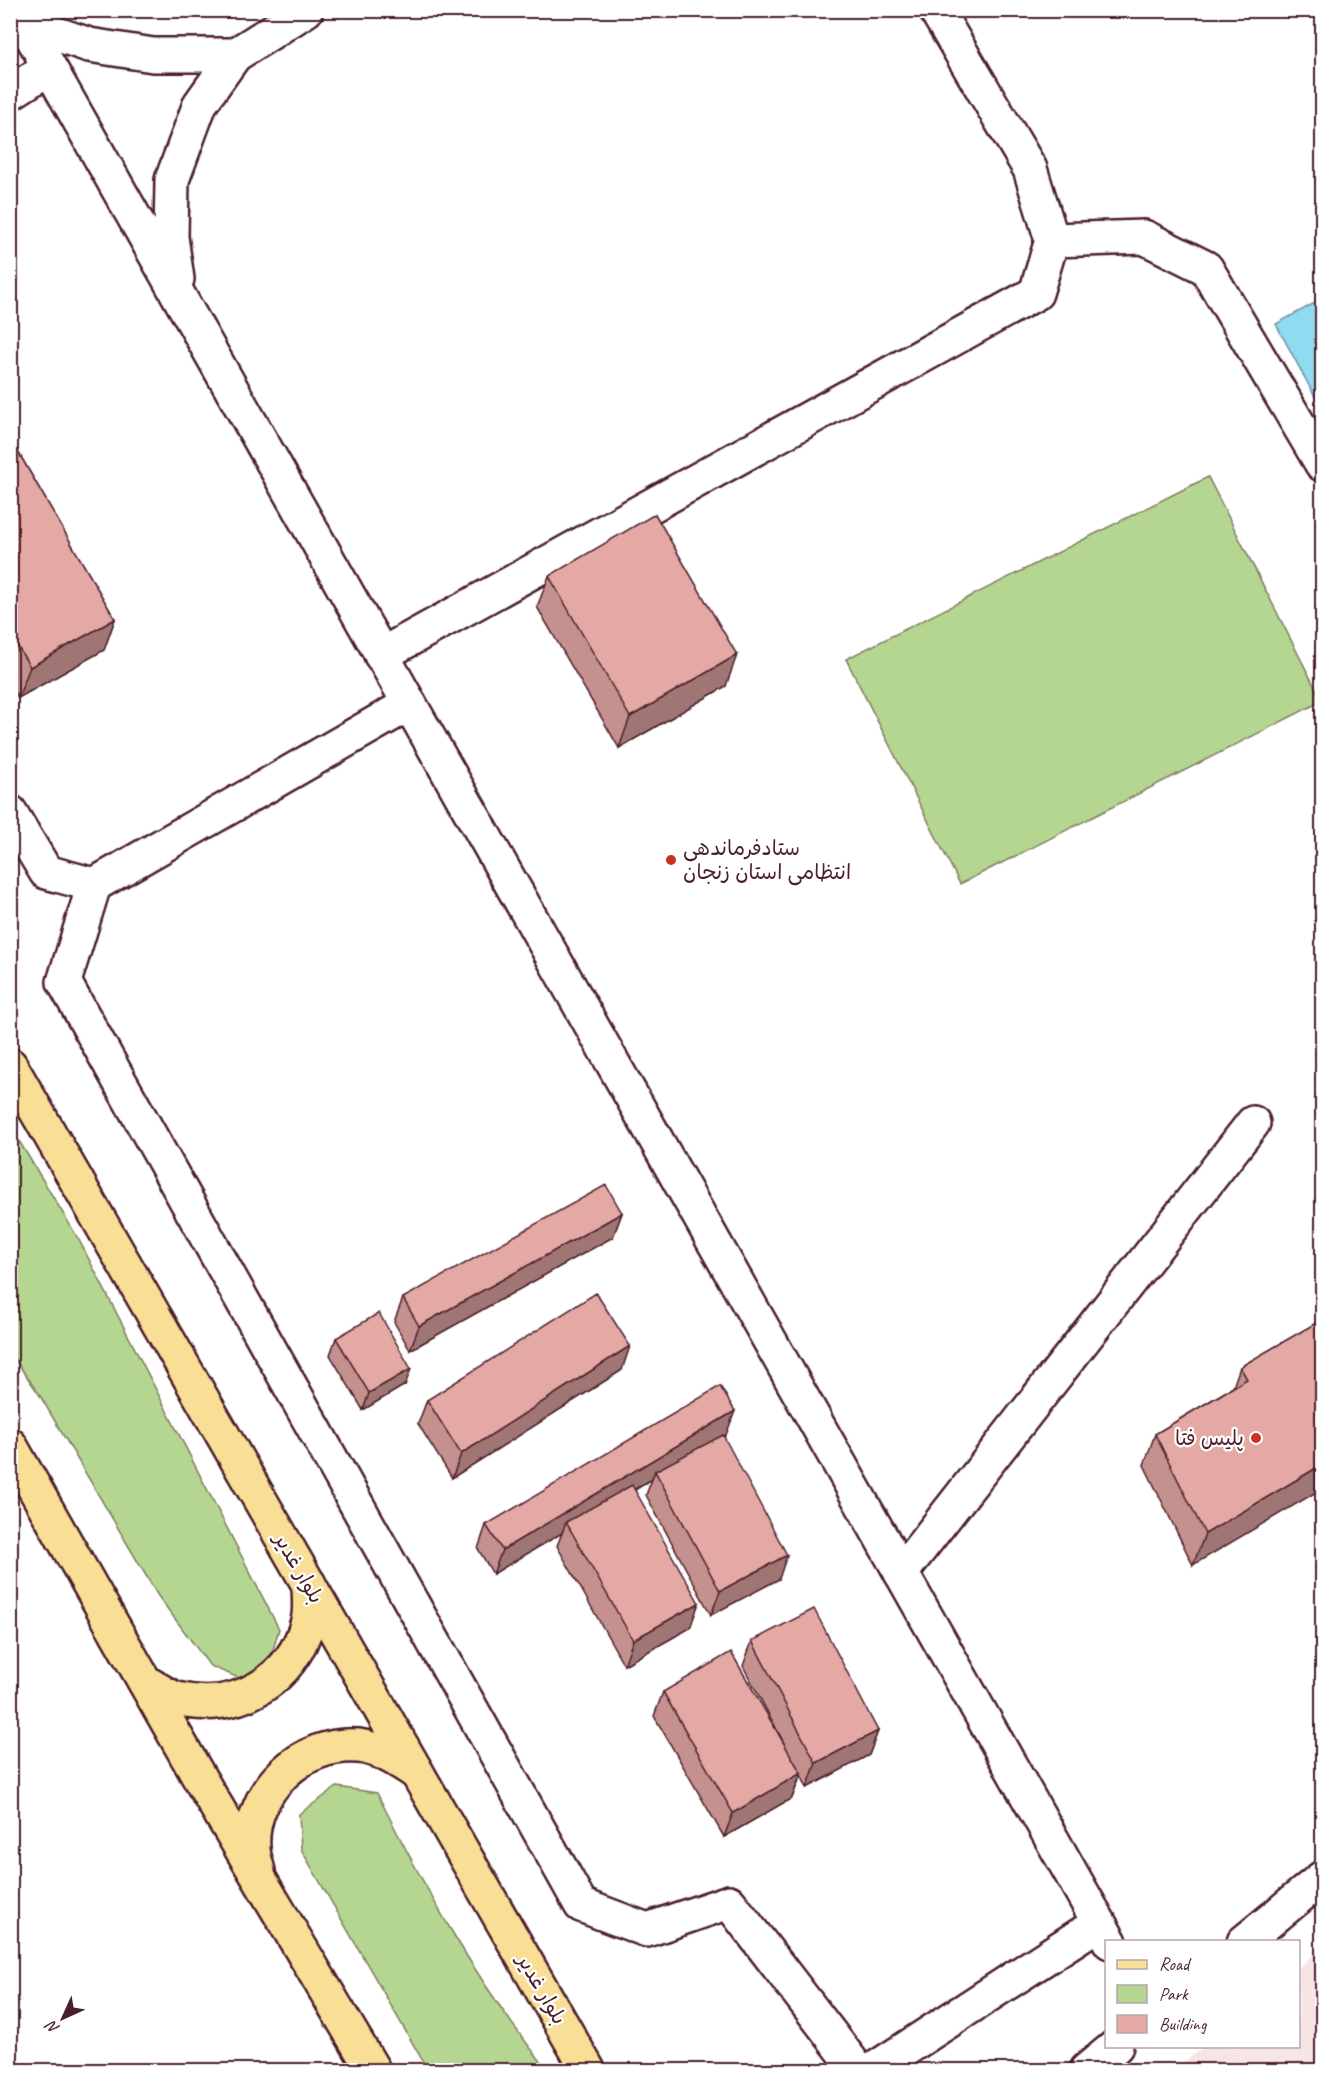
<svg xmlns="http://www.w3.org/2000/svg" width="1333" height="2081" font-family="Caveat,'Playpen Sans Arabic',sans-serif">
<style>
.built{fill:#f7e5e4}
.green{fill:#b4d691;stroke:#7f7a5e;stroke-width:1.5}
.water{fill:#8fdbef;stroke:#7390a1;stroke-width:1.5}
.lines{fill:none;stroke-linecap:round;stroke-linejoin:round}
.minor-casing{stroke:#4a1f2b;stroke-width:38}
.major-casing{stroke:#4a1f2b;stroke-width:38}
.minor{stroke:#fff;stroke-width:33}
.major{stroke:#f9df96;stroke-width:33}
.wall{fill:#c4918e;stroke:#4a1f2b;stroke-width:1.5}
.shaded-wall{fill:#a07674;stroke:#4a1f2b;stroke-width:1.5}
.building{fill:#e4a9a5;stroke:#4a1f2b;stroke-width:1.5}
.poi-dot{fill:#c8321e;stroke:#fff;stroke-width:2}
.labels{text-anchor:middle;stroke-width:4.5;stroke-linejoin:round;paint-order:stroke}
.poi-label{font-size:21px;fill:#4a1f2b;stroke:#fff;text-anchor:start}
.street-label{font-size:21px;fill:#4a1f2b;stroke:#fff}
</style>
<rect width="100%" height="100%" fill="#fff"/>
<filter id="ink" filterUnits="userSpaceOnUse"><feTurbulence type="fractalNoise" baseFrequency=".0167" numOctaves="2"/><feDisplacementMap in="SourceGraphic" scale="12" xChannelSelector="R" yChannelSelector="G"/><feConvolveMatrix kernelMatrix="1 2 1 2 8 2 1 2 1" color-interpolation-filters="sRGB"/></filter>
<g filter="url(#ink)">
<path class="built" d="M1322 1947V2070H1174L1203 2047 1298 2046 1299 1967Z"/>
<g class="green">
<path d="M1208 477 1322 701 960 884 846 659Z"/>
<path d="M10 1126 78 1238 279 1629 269 1664 241 1679 210 1666 158 1596 39 1394 11 1354Z"/>
<path d="M337 1787 377 1793C425 1889 480 1988 548 2070H428L301 1849 299 1814Z"/>
</g>
<path class="water" d="M1322 299V410L1276 324Z"/>
<g class="lines">
<defs>
<g id="minor">
<path d="M17 10 1110 1942"/>
<path d="M24 23 89 45 153 55H235L306 10"/>
<path d="M10 93 49 68"/>
<path d="M1052 240 1144 237 1206 268 1322 464"/>
<path d="M177 279 171 237 172 180 200 104 235 55"/>
<path d="M381 655 1036 293 1052 240 1030 169 936 10"/>
<path d="M10 812 46 872 94 885 409 704"/>
<path d="M94 885 64 982 581 1905 647 1930 729 1902 858 2070"/>
<path d="M901 1573 1253 1123"/>
<path d="M1244 1942 1322 1878"/>
<path d="M873 2070 1099 1923"/>
<path d="M1087 2070 1116 2046"/>
</g>
<g id="major">
<path d="M10 1065 588 2070"/>
<path d="M10 1445 200 1779 373 2070"/>
<path d="M145 1682C155 1687 166 1696 177 1699 237 1714 293 1680 308 1621 311 1610 309 1596 309 1584"/>
<path d="M258 1871C256 1863 253 1855 253 1848 249 1791 302 1741 359 1746 381 1749 399 1761 417 1773"/>
</g>
</defs>
<use href="#minor" class="minor-casing"/>
<use href="#major" class="major-casing"/>
<use href="#minor" class="minor"/>
<use href="#major" class="major"/>
</g>
<g class="wall">
<path d="M10 438 115 619 104 650 18 698 10 685Z"/>
<path d="M549 576 726 686 619 748 537 607Z"/>
<path d="M622 1213 613 1237 410 1350 394 1322 403 1298Z"/>
<path d="M1323 1319 1193 1565 1144 1465 1155 1434 1233 1387 1240 1367Z"/>
<path d="M336 1338 405 1385 363 1410 330 1355Z"/>
<path d="M622 1370 452 1478 418 1424 427 1400Z"/>
<path d="M726 1435 724 1437 779 1579 711 1615 646 1495 652 1479 635 1490 690 1628 624 1665 557 1546 562 1533 493 1574 478 1549 486 1525Z"/>
<path d="M752 1641 878 1731 869 1755 807 1788 801 1775 792 1798 724 1837 654 1716 663 1692 785 1745 743 1666Z"/>
</g>
<g class="shaded-wall">
<path d="M115 619 104 650 18 698 30 667Z"/>
<path d="M737 655 726 686 619 748 630 717Z"/>
<path d="M622 1213 613 1237 410 1350 419 1326Z"/>
<path d="M630 1346 622 1370 452 1478 461 1454Z"/>
<path d="M411 1369 405 1385 363 1410 369 1393Z"/>
<path d="M735 1411 726 1435 658 1476 655 1471 652 1479 570 1528 566 1522 562 1533 493 1574 502 1550Z"/>
<path d="M1323 1464V1488L1193 1565 1205 1534Z"/>
<path d="M787 1555 779 1579 711 1615 720 1591Z"/>
<path d="M699 1603 690 1628 624 1665 633 1640Z"/>
<path d="M878 1731 869 1755 807 1788 816 1763Z"/>
<path d="M801 1773 792 1798 724 1837 733 1813Z"/>
</g>
<g class="building">
<path d="M10 438 115 619 30 667 10 634Z"/>
<path d="M655 514 737 655 630 717 549 576Z"/>
<path d="M606 1185 622 1213 419 1326 403 1298Z"/>
<path d="M596 1293 630 1346 461 1454 427 1400Z"/>
<path d="M379 1313 411 1369 369 1393 336 1338Z"/>
<path d="M1323 1319V1464L1205 1534 1155 1434 1247 1379 1240 1367Z"/>
<path d="M720 1386 735 1411 502 1550 486 1525Z"/>
<path d="M723 1435 787 1555 720 1591 655 1471Z"/>
<path d="M632 1485 699 1603 633 1640 566 1522Z"/>
<path d="M814 1609 878 1731 816 1763 752 1641Z"/>
<path d="M731 1652 801 1773 733 1813 663 1692Z"/>
</g>
</g>
<g class="poi-dot">
<circle cx="671" cy="860" r="6"/>
<circle cx="1256" cy="1438" r="6"/>
</g>
<g class="labels">
<g class="poi-label">
<text x="683" y="855">ستادفرماندهی<tspan x="683" dy="24">انتظامی استان زنجان</tspan></text>
<text x="1244" y="1445" text-anchor="end">پلیس فتا</text>
</g>
<g class="street-label">
<text transform="translate(299 1568) rotate(60)" y="7">بلوار غدیر</text>
<text transform="translate(542 1989) rotate(60)" y="7">بلوار غدیر</text>
</g>
</g>
<rect width="1333" height="2081" fill="none" stroke="#fff" stroke-width="36"/>
<rect x="18" y="18" width="1297" height="2045" fill="none" stroke="#4a1f2b" stroke-width="2" filter="url(#ink)"/>
<rect x="1105" y="1940" width="195" height="108" fill="#ffffff" stroke="#b7a5aa" stroke-width="1.5"/>
<rect x="1117" y="1960" width="30" height="9" fill="#f9df96" stroke="#b7a5aa" stroke-width="1.5"/>
<text x="1159" y="1970" font-size="18" fill="#4a1f2b">Road</text>
<rect x="1117" y="1985" width="30" height="18" fill="#b4d691" stroke="#b7a5aa" stroke-width="1.5"/>
<text x="1159" y="2000" font-size="18" fill="#4a1f2b">Park</text>
<rect x="1117" y="2015" width="30" height="18" fill="#e4a9a5" stroke="#b7a5aa" stroke-width="1.5"/>
<text x="1159" y="2030" font-size="18" fill="#4a1f2b">Building</text>
<g transform="translate(63 2018) rotate(225)" stroke="#ffffff" stroke-width="4.5" paint-order="stroke">
<path d="M0-4.5L10 22L0 15L-10 22Z" fill="#4a1f2b"/>
<text y="-9" font-size="16" font-weight="bold" text-anchor="middle" fill="#4a1f2b">N</text>
</g>
</svg>
